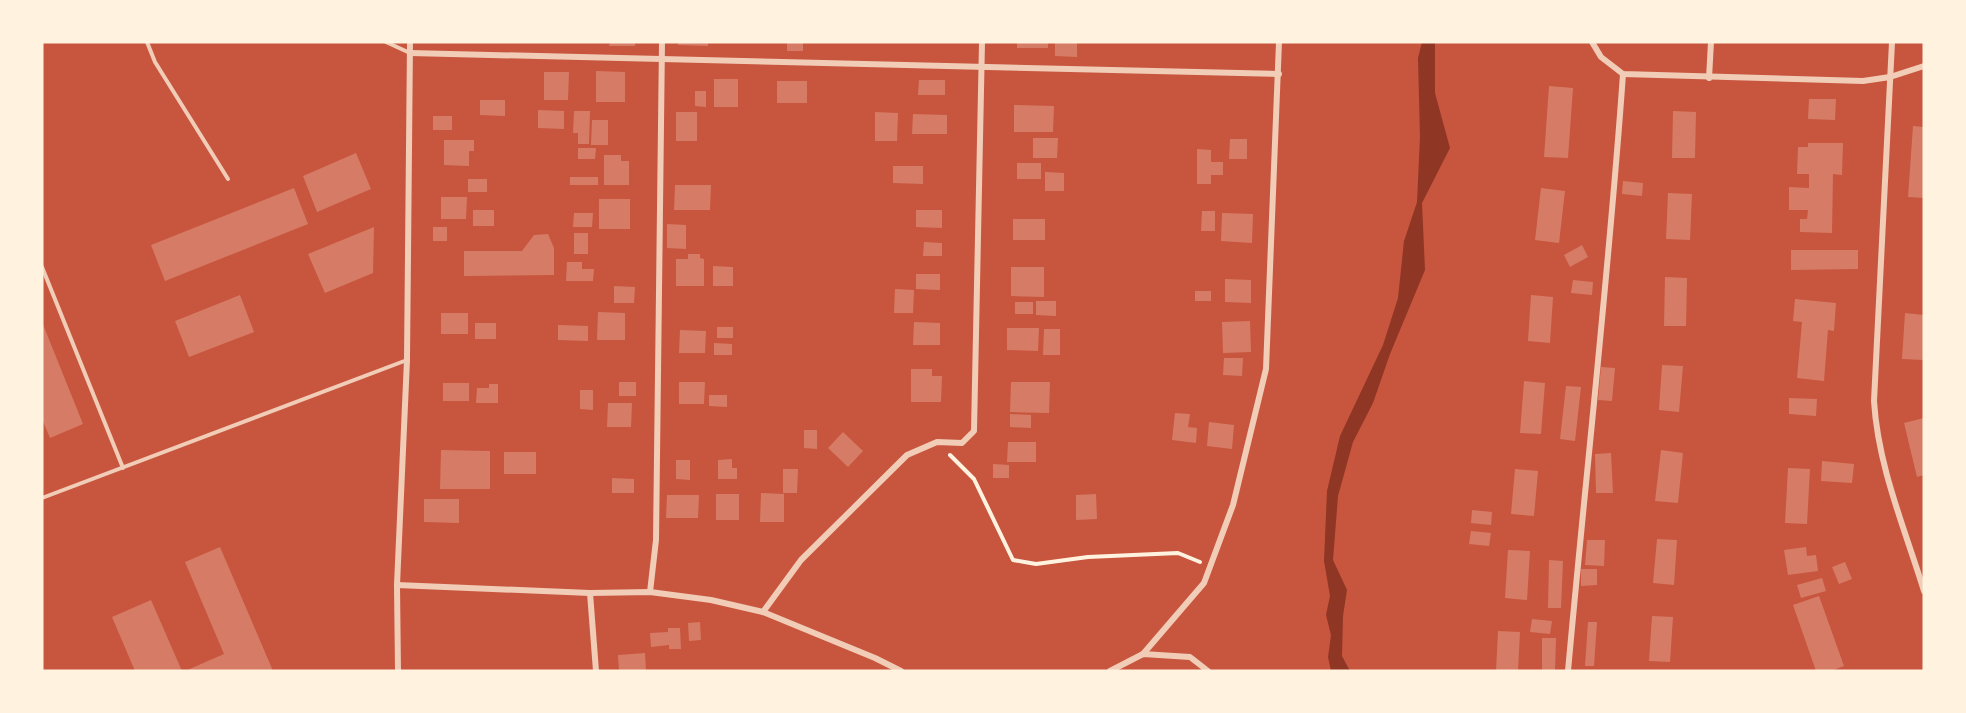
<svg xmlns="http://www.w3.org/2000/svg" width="1966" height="713" font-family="Roboto,sans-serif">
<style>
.water{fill:#8f3625}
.building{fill:#d67c66}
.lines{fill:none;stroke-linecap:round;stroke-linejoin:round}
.path{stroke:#fff3e0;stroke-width:4}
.service{stroke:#f1ccb7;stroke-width:4}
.minor{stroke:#f1ccb7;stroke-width:6}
</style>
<rect width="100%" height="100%" fill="#c8553d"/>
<path class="water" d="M1422 42H1435V93L1450 148 1422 203 1425 270 1390 354 1373 403 1353 442 1338 496 1333 560 1347 590 1343 616 1342 656 1350 671H1331L1328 657 1331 635 1326 615 1330 596 1324 561 1327 491 1340 436 1383 345 1398 298 1404 241 1417 202 1420 137 1418 58Z"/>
<g class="building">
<path d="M610 42H635V46H609Z"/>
<path d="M678 42H708V46L678 45Z"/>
<rect x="787" y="42" width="16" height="9"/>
<rect x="1017" y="42" width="31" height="6"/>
<path d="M1055 42H1077V57L1055 56Z"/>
<path d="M596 71 625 72V102H596Z"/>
<path d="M544 72H569L568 100H544Z"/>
<rect x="714" y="79" width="24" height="28"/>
<path d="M919 80H945V95H918Z"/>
<rect x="777" y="81" width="30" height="22"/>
<path d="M1549 86 1573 88 1568 158 1544 157Z"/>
<path d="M695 91H706V107L695 106Z"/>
<path d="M1809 99H1836L1835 120 1808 119Z"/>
<path d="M480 100H505V116L480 115Z"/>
<path d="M1014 105 1054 106 1053 132H1014Z"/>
<path d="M538 110 564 111V129L538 128Z"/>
<path d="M574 111H590L589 144H578V133H573Z"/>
<path d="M1673 111 1696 112 1695 158H1672Z"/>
<rect x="676" y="112" width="21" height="29"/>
<path d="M875 112 898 113 897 141H875Z"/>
<path d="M913 114 947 115V134H912Z"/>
<rect x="433" y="116" width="19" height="14"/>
<path d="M592 120H608V145H591Z"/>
<path d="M1913 126 1924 127V198L1908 197Z"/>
<path d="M1033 138H1058L1057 158H1033Z"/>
<path d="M1230 139H1247V159H1229Z"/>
<path d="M444 140H474V151H469V166L444 165Z"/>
<path d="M1808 143H1843L1842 175 1833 174 1832 233 1800 232V219H1807L1808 210H1789V187L1809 188V174H1797L1798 147H1808Z"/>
<path d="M578 148H596L595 159H578Z"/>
<path d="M1197 149 1211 150V162H1223V175H1211V184H1197Z"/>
<path d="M356 153 371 189 317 212 303 176Z"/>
<path d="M604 155H621V161H629V185H604Z"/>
<rect x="1017" y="163" width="24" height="16"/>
<path d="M893 166H923V184L893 183Z"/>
<path d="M1045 172 1064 173V191H1045Z"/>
<rect x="570" y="177" width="28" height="8"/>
<rect x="468" y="179" width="19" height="13"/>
<path d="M1623 181 1643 183 1642 196 1622 194Z"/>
<path d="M675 185H711L710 210H674Z"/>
<path d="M294 188 308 224 165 281 151 245Z"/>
<path d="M1541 188 1565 191 1559 243 1535 240Z"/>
<path d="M1668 193 1692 194 1690 240 1666 239Z"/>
<path d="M441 197H467L466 219H441Z"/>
<rect x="599" y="199" width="31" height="30"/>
<rect x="473" y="210" width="21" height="16"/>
<path d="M916 210H942V228L916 227Z"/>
<path d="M1202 211H1215V231H1201Z"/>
<path d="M574 213H593L592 227H573Z"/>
<path d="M1222 213 1253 214 1252 243 1221 241Z"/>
<rect x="1013" y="219" width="32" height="21"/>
<path d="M667 224 686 225V249L667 248Z"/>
<path d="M374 227 373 273 325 293 308 254Z"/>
<rect x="433" y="227" width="14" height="14"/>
<rect x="574" y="233" width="14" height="21"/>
<path d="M548 234 554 248V275L464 276V251H522L534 235Z"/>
<path d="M924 242 942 243V256H923Z"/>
<path d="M1582 245 1588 257 1570 267 1564 255Z"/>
<path d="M1791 250H1858V269L1791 270Z"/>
<path d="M688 254H700V258L704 259V286H676V259H688Z"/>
<path d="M567 262H582V269H594L593 281H566Z"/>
<path d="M713 266 733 267V286H713Z"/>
<path d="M1011 267H1044V297L1011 296Z"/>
<path d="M916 274H940V290L916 289Z"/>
<path d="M1665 277 1687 278 1686 326H1664Z"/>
<path d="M1225 279 1251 280V303L1225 302Z"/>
<path d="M1573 280 1593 282 1592 295 1571 293Z"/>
<path d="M614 286 635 287 634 303H614Z"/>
<path d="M895 289 914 290 913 313H894Z"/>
<rect x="1195" y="291" width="16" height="10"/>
<path d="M240 295 254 332 189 357 175 321Z"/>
<path d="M1531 295 1553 297 1550 343 1528 341Z"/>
<path d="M1795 299 1836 303 1834 331 1828 330 1824 381 1797 378 1802 322 1793 321Z"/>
<path d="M1036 301H1056V316L1036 315Z"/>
<rect x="1015" y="302" width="18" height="12"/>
<path d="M598 312 625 313V340H597Z"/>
<rect x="441" y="313" width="27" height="21"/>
<path d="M1905 313 1924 315V360L1902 359Z"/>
<path d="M1250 321 1251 352 1223 353 1222 322Z"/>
<path d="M42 322 83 424 50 438 42 419Z"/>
<path d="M914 322 940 323V345H913Z"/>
<rect x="475" y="323" width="21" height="16"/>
<path d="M558 325 588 326V341L558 340Z"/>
<rect x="717" y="327" width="16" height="11"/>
<path d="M1007 328H1039L1038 351 1007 350Z"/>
<path d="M1044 329H1060V355H1043Z"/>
<path d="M680 330 706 331 705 353H679Z"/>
<path d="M714 343 732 344V355H714Z"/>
<path d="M1224 358H1243L1242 376 1223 375Z"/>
<path d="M1662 365 1683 366 1679 412 1659 410Z"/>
<path d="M1601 367 1615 368 1612 401 1598 400Z"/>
<path d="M911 369H932V376H942L941 402H911Z"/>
<path d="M1524 381 1545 383 1541 434 1520 433Z"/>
<rect x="619" y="382" width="17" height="14"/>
<path d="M679 382H705L704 404H679Z"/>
<path d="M1011 382H1050L1049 413 1010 412Z"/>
<rect x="443" y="383" width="26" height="18"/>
<path d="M489 384H498V403H476L477 388H489Z"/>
<path d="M1566 386 1581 387 1575 441 1560 439Z"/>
<path d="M580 390H593V410L580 409Z"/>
<path d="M709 395H727V407L709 406Z"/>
<path d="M1789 398 1817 399 1816 416 1789 414Z"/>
<path d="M608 403H632L631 427H607Z"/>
<path d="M1175 413 1190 414 1188 427 1197 428 1196 443 1172 440Z"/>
<path d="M1010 414 1031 415V428L1010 427Z"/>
<path d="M1924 418V475L1917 477 1904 423Z"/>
<path d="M1209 422 1234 425 1232 449 1207 446Z"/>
<path d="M804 430H817V449L804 448Z"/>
<path d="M843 432 863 451 848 467 828 448Z"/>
<path d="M1008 442H1036V462H1007Z"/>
<path d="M441 450 490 451V489H440Z"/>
<path d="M1661 450 1683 453 1678 503 1655 501Z"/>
<rect x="504" y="452" width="32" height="22"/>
<path d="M1611 453 1613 493H1596L1595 454Z"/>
<path d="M732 459V468H737V479H718V460Z"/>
<path d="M676 460H690V480L676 479Z"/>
<path d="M1822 461 1854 464 1852 483 1821 481Z"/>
<path d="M993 464 1009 465V478H993Z"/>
<path d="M1788 468 1810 469 1807 524 1785 523Z"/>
<path d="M783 469H798L797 493H783Z"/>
<path d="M1515 469 1538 471 1534 516 1511 514Z"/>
<path d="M612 478 634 479V493H612Z"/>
<path d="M761 493 784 494V522H760Z"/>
<rect x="716" y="494" width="23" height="26"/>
<path d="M1096 494 1097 519 1076 520V495Z"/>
<path d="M667 495H699L698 518H666Z"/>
<path d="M424 499H459V523L424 522Z"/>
<path d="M1472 510 1492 512 1491 525 1471 523Z"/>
<path d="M1471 531 1491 533 1489 546 1469 544Z"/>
<path d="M1657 539 1677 540 1674 585 1653 583Z"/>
<path d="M1587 540H1605L1604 566 1585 565Z"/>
<path d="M220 547 273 671H185L224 654 185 562Z"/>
<path d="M1806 547 1807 556 1816 555 1818 571 1788 575 1784 550Z"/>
<path d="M1508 550 1530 551 1527 600 1505 598Z"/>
<path d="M1549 560 1563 561 1561 608H1548Z"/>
<path d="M1845 562 1852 579 1839 584 1832 567Z"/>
<path d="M1581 569H1597V585L1581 586Z"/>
<path d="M1822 578 1826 591 1801 598 1797 585Z"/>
<path d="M1819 596 1844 666 1831 671H1816L1793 605Z"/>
<path d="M151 600 182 671H135L112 617Z"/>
<path d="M1652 616 1673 617 1670 662 1649 661Z"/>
<path d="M1532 619 1552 621 1550 634 1530 632Z"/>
<path d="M700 622 701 640 689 641 688 623Z"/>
<path d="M1588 622H1597L1594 666H1585Z"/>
<path d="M668 628H680L681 649H669V645L651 647 650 633 668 632Z"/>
<path d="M1498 631 1520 632 1518 671H1496Z"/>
<path d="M1542 638H1556L1555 671H1542Z"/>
<path d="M645 653 646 671H619L618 655Z"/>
</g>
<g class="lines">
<path class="path" d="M950 455 974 479 1013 560 1036 564 1088 557 1178 553 1200 562"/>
<g class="service">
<path d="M147 42 155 62 228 179"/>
<path d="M386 42 410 53"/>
<path d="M42 267 123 468"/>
<path d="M42 498 407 360"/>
</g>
<g class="minor">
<path d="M1592 42 1601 57 1623 74 1863 81 1890 77 1924 66"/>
<path d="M1892 42 1874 401C1878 467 1905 529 1924 591"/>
<path d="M410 53 1279 74"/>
<path d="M1709 78 1711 42"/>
<path d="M397 585 590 593 650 592 711 600 763 612 875 658 901 671"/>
<path d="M650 592 656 540 662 42"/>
<path d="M590 593 596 671"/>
<path d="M763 612 801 560 907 455 937 442 962 443 974 431 982 42"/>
<path d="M1143 654 1204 583 1233 505 1266 369 1279 42"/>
<path d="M398 671 397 585 407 360 410 42"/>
<path d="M1110 671 1143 654 1190 657 1208 671"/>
<path d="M1568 671C1586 472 1609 273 1623 74"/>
</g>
</g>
<rect width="1966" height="713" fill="none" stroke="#fff3e0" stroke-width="87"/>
</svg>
